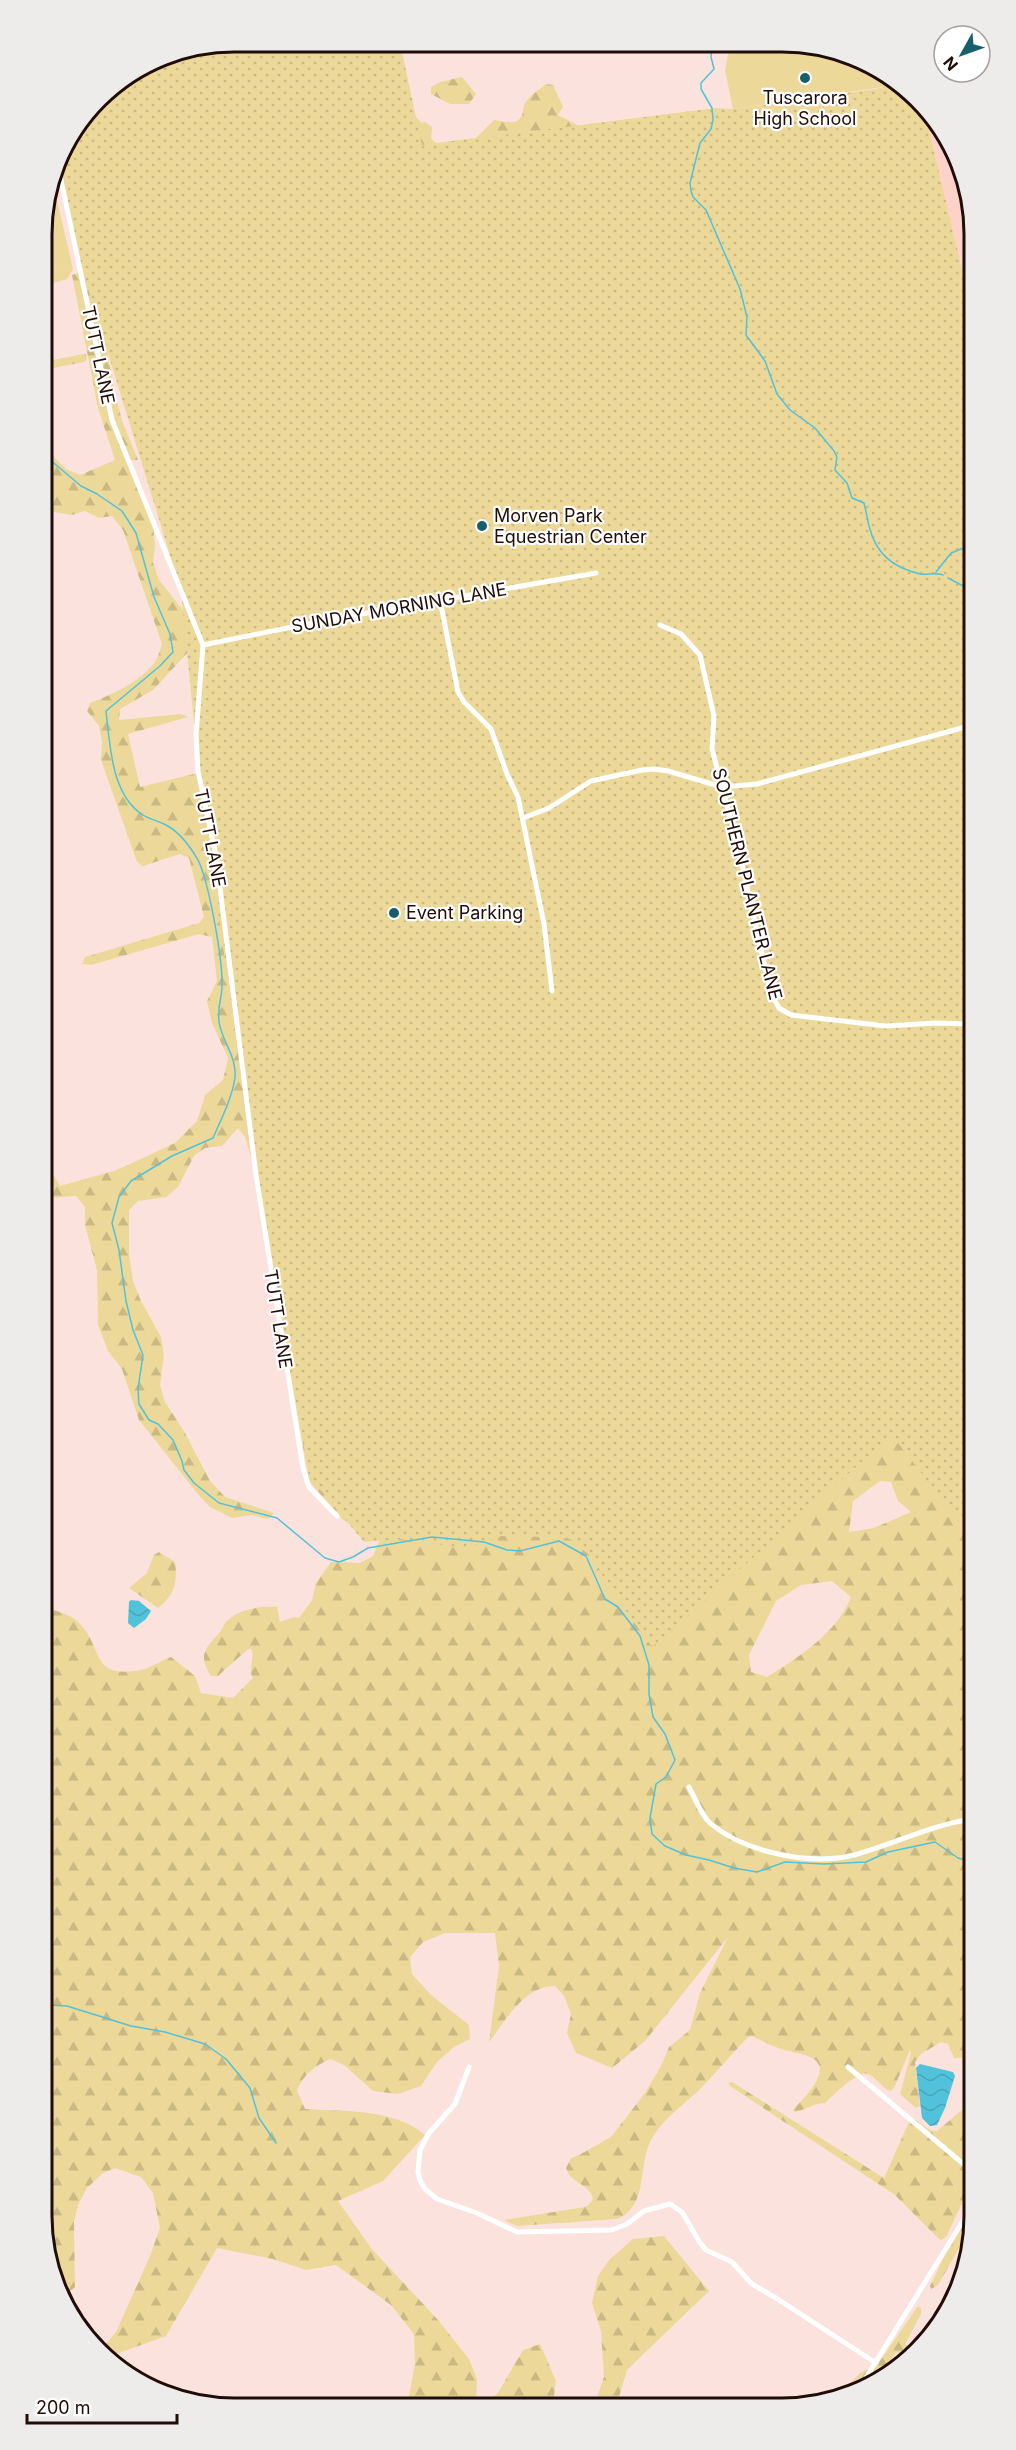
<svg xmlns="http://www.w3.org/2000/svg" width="1016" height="2450" font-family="Inter,sans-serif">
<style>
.built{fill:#fdd2c8}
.green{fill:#ecd999}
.forest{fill:url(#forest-firs);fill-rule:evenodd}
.park{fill:url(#park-dots)}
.water{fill:url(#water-waves)}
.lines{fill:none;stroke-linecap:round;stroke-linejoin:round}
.stream{stroke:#52c2da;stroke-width:1.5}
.street{stroke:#fff;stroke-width:5}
.poi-dot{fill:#16606e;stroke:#fff;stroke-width:2}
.labels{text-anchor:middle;stroke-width:4.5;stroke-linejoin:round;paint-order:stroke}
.poi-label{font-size:18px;fill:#210c08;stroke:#fff;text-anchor:start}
.street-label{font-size:18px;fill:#210c08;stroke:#fff}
.rim{fill:none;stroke:#210c08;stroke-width:3}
</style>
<defs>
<pattern id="forest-firs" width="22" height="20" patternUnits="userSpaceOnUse" patternTransform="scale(1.5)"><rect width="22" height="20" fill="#ecd999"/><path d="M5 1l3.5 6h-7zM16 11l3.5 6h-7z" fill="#cab982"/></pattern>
<pattern id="park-dots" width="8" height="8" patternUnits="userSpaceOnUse" patternTransform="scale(1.5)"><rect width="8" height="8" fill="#ecd999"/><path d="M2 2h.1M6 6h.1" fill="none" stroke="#cab982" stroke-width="1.8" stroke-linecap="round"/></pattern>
<pattern id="water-waves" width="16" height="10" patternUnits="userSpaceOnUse" patternTransform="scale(1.5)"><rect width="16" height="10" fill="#52c2da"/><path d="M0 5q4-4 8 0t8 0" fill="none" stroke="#47a6ba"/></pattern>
</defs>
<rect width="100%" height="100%" fill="#fce2dc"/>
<path class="built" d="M924 108 948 138 968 185V295Z"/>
<g class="green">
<path d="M730 45 819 46 897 85 733 109 725 70Z"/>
<path d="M53 183 73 269H61L43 274 42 222Z"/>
</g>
<g class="forest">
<path d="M402 60 415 116 422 123 425 122 432 127 431 138 436 143 476 138 494 120C503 121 516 126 521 117 524 113 522 108 525 103 530 95 539 90 546 84L553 85 563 107 558 115 579 126 418 154Z"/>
<path d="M462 77 476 94 469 104H450L431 94V87L440 82Z"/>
<path d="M61 269H73L67 279 43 286V274Z"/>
<path d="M85 271 102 320 113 384 122 421 138 460H127L153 525 155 546 153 563 159 580 185 613 191 649 153 690 120 709 119 720 181 714 188 717 128 734 140 787 206 771 970 1136 973 2058H954L948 2044 941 2042 921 2054 915 2062 920 2106 916 2108 900 2094 911 2053 910 2050 894 2088 890 2091C882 2088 876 2077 868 2074 858 2070 833 2096 825 2103 814 2103 806 2110 795 2112L793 2110C803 2099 836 2068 810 2057 800 2052 788 2052 778 2048 769 2045 761 2040 752 2036L748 2037C733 2053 719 2069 704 2085 686 2104 662 2118 650 2142 638 2168 648 2207 617 2219L517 2226 504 2220 585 2207C603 2197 584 2187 575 2180 570 2177 568 2173 566 2168L571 2158 581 2154 611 2137 645 2093 661 2066 669 2047 690 2030 700 1993 728 1937 645 2041 612 2068 576 2053 567 2033 571 2014 564 1996 555 1986C524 1986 506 2020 489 2042L499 1966 495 1933H445L423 1942 410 1957 412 1974 431 1995 469 2025 470 2039 454 2047 437 2062 421 2086 398 2094 373 2091 344 2065 330 2059C314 2067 305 2073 297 2090L305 2109C342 2111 396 2109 425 2135L383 2181 338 2201 371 2248 438 2320 469 2359 477 2379 476 2403H404L409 2396 415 2363 414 2334 391 2305 336 2265 306 2270 273 2259 217 2248 166 2336 119 2353 103 2354 100 2351 116 2332 150 2256 160 2228 153 2193 141 2177 115 2168 103 2173 87 2188 78 2205 74 2222 75 2287 62 2298 48 2265 47 1608C56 1611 69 1614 77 1621 105 1646 88 1680 141 1670 150 1668 162 1660 171 1657L195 1676 201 1693 233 1698 253 1678C247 1668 256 1658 251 1649H248L218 1676H211C197 1654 206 1648 220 1632 223 1628 224 1623 228 1620 240 1609 261 1606 277 1607L280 1622 294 1617 299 1618 312 1600 316 1583 331 1562 360 1563 373 1556 380 1539 343 1520 309 1481 256 1175 245 1137 238 1128 222 1146 205 1148 194 1156 178 1187 166 1197 138 1201 129 1210V1253L133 1281 141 1301 161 1337 164 1355 160 1385 165 1402 185 1433 210 1481 225 1497 274 1513 268 1519 252 1515 232 1518 210 1507 197 1493 139 1420 122 1369 108 1351 98 1325 97 1270 85 1225V1207L76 1196 45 1198V1176L53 1174 60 1186 117 1170 175 1143 197 1121 205 1095 223 1080 228 1058 212 1023 207 1001 217 981 212 937 199 934 91 965 82 964 85 957 199 923 204 917 189 858 180 854 143 866 137 862 101 760 102 742 99 726 87 711 90 703C113 694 139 683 155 662 158 658 160 650 162 644L123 530 112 516 99 518 85 511 72 515 43 510V446L66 469 80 475 115 460 98 408 72 275ZM880 1481 891 1482 898 1501 911 1512 874 1528 849 1532 853 1501ZM832 1581 851 1597C837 1633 799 1657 767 1677L751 1672 749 1655 776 1601 801 1585Z"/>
<path d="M83 354H86L87 359 84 362 43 370V362Z"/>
<path d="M159 1552 175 1562C178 1582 174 1596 158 1608L129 1588 147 1573 154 1555Z"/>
<path d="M732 2082 884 2178 909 2122 913 2119C921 2122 928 2132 937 2131L961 2111 967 2110 973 2123V2180L946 2237 941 2240 938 2238 895 2195 730 2086 728 2083Z"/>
<path d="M974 2207V2222L938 2285 931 2289 930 2286 944 2257Z"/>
<path d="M664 2236 709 2291 627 2370 619 2397 621 2402 595 2403 604 2377 601 2331 592 2303 598 2276 609 2260 633 2239Z"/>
<path d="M918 2306 921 2308V2314L905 2344 915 2352 909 2358 896 2352 877 2381 834 2400 860 2373 878 2364Z"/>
<path d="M540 2344 556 2381 553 2403H485L498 2393 523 2350Z"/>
</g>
<path class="park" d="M235 42 400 43 422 145 715 108 733 109 875 89C904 82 905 85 924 108L968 295 972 1539 892 1435 652 1647 609 1587 593 1558 570 1539 555 1537 501 1536 466 1548 399 1539 364 1542 309 1476 256 1175 201 794 181 591 72 236 57 169 62 149 107 90 161 57Z"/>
<g class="water">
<path d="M131 1600 139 1601 151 1611 146 1619 134 1628 128 1623 129 1602Z"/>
<path d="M920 2064 953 2072 955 2076 945 2108 937 2125 930 2126 922 2118 916 2068Z"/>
</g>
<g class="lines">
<g class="stream">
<path d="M712 45 711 57 714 69 701 83V89L712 108 713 120 711 129 700 143 690 183 691 191 693 197 706 210 740 289 747 317 746 335 765 361 777 394 790 410 815 428 834 451 837 457 835 470 847 483 852 498 864 503C866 510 867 518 869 526 876 554 892 567 920 574 929 575 935 572 943 575"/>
<path d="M43 458 55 464 81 486 97 494 122 511 136 533 154 597 170 634 173 652 160 666 106 711C110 744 111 795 143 815 149 819 158 821 164 824 179 831 190 846 198 860 209 882 223 961 222 986 222 998 217 1007 219 1022 222 1042 237 1056 235 1078 232 1098 221 1120 213 1138L172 1156 131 1181 119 1197 112 1223 119 1250 126 1301 133 1330 143 1355 138 1389 139 1404 149 1420 158 1424 173 1440 182 1461 184 1470 194 1483 219 1503 277 1518 325 1558 339 1562 353 1557 368 1548 432 1537 484 1542 507 1550 520 1551 559 1541 586 1556 605 1599 618 1607 640 1636 649 1665V1694L653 1717 665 1734 675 1760 666 1777 656 1784 650 1818 652 1834 665 1846 686 1855 709 1860 734 1868 757 1872 785 1862 824 1864 866 1862 888 1852 935 1842 958 1858 969 1861 972 1854"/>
<path d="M936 572 951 553 969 546"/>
<path d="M948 578 969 589"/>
<path d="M48 2005 67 2006 131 2026 165 2032 205 2044 226 2059 250 2088 259 2118 276 2143"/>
</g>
<g class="street">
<path d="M58 166 112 420 203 645 196 735 198 771 216 856 256 1175 303 1468 309 1487 337 1516"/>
<path d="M440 600 458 692 464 702 491 729 507 774 518 797 544 924 552 991"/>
<path d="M660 625 681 634 700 655 714 716 712 749 739 851 771 994 779 1008 791 1015 886 1026 936 1023 970 1024"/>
<path d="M203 645 327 620 596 573"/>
<path d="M523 818 549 808 591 781 642 770 654 769 668 771 722 787 757 784 969 726"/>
<path d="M689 1787C695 1798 701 1815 710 1823 744 1852 810 1866 854 1855 894 1844 931 1825 972 1819"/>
<path d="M469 2067 455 2104 429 2133 420 2150 418 2172 420 2180 425 2189 437 2199 477 2213 517 2232 612 2230 627 2224 644 2211 670 2204 682 2212 700 2243 706 2250 732 2262 752 2284 776 2298 876 2363"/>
<path d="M848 2067 973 2172"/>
<path d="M859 2389 974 2203"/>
</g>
</g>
<g class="poi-dot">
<circle cx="805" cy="78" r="6"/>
<circle cx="482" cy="526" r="6"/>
<circle cx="394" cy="913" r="6"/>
</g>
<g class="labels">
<g class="poi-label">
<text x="805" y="104" text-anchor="middle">Tuscarora<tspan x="805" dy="21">High School</tspan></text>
<text x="494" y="522">Morven Park<tspan x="494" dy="21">Equestrian Center</tspan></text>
<text x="406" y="919">Event Parking</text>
</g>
<g class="street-label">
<text transform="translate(98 355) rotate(78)" y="6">TUTT LANE</text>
<text transform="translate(399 608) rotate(-10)" y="6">SUNDAY MORNING LANE</text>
<text transform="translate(210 838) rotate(79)" y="6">TUTT LANE</text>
<text transform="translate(747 884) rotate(76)" y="6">SOUTHERN PLANTER LANE</text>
<text transform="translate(278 1319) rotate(81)" y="6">TUTT LANE</text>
</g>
</g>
<path d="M0 0H1016V2450H0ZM234 52H782A182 182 0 0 1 964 234V2216A182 182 0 0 1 782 2398H234A182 182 0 0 1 52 2216V234A182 182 0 0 1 234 52Z" fill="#edeceb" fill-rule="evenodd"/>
<path class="rim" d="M234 52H782A182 182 0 0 1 964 234V2216A182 182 0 0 1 782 2398H234A182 182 0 0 1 52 2216V234A182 182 0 0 1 234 52Z"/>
<g transform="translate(962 54) rotate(230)"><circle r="28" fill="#ffffff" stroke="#a69e9c" stroke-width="1.5"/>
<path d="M0-4.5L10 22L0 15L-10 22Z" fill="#16606e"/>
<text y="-9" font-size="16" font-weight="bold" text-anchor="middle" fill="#210c08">N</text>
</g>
<path d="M27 2414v9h150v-9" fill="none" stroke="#210c08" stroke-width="3"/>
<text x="36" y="2414" font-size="18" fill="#210c08" stroke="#ffffff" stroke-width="4.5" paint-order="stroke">200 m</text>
</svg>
